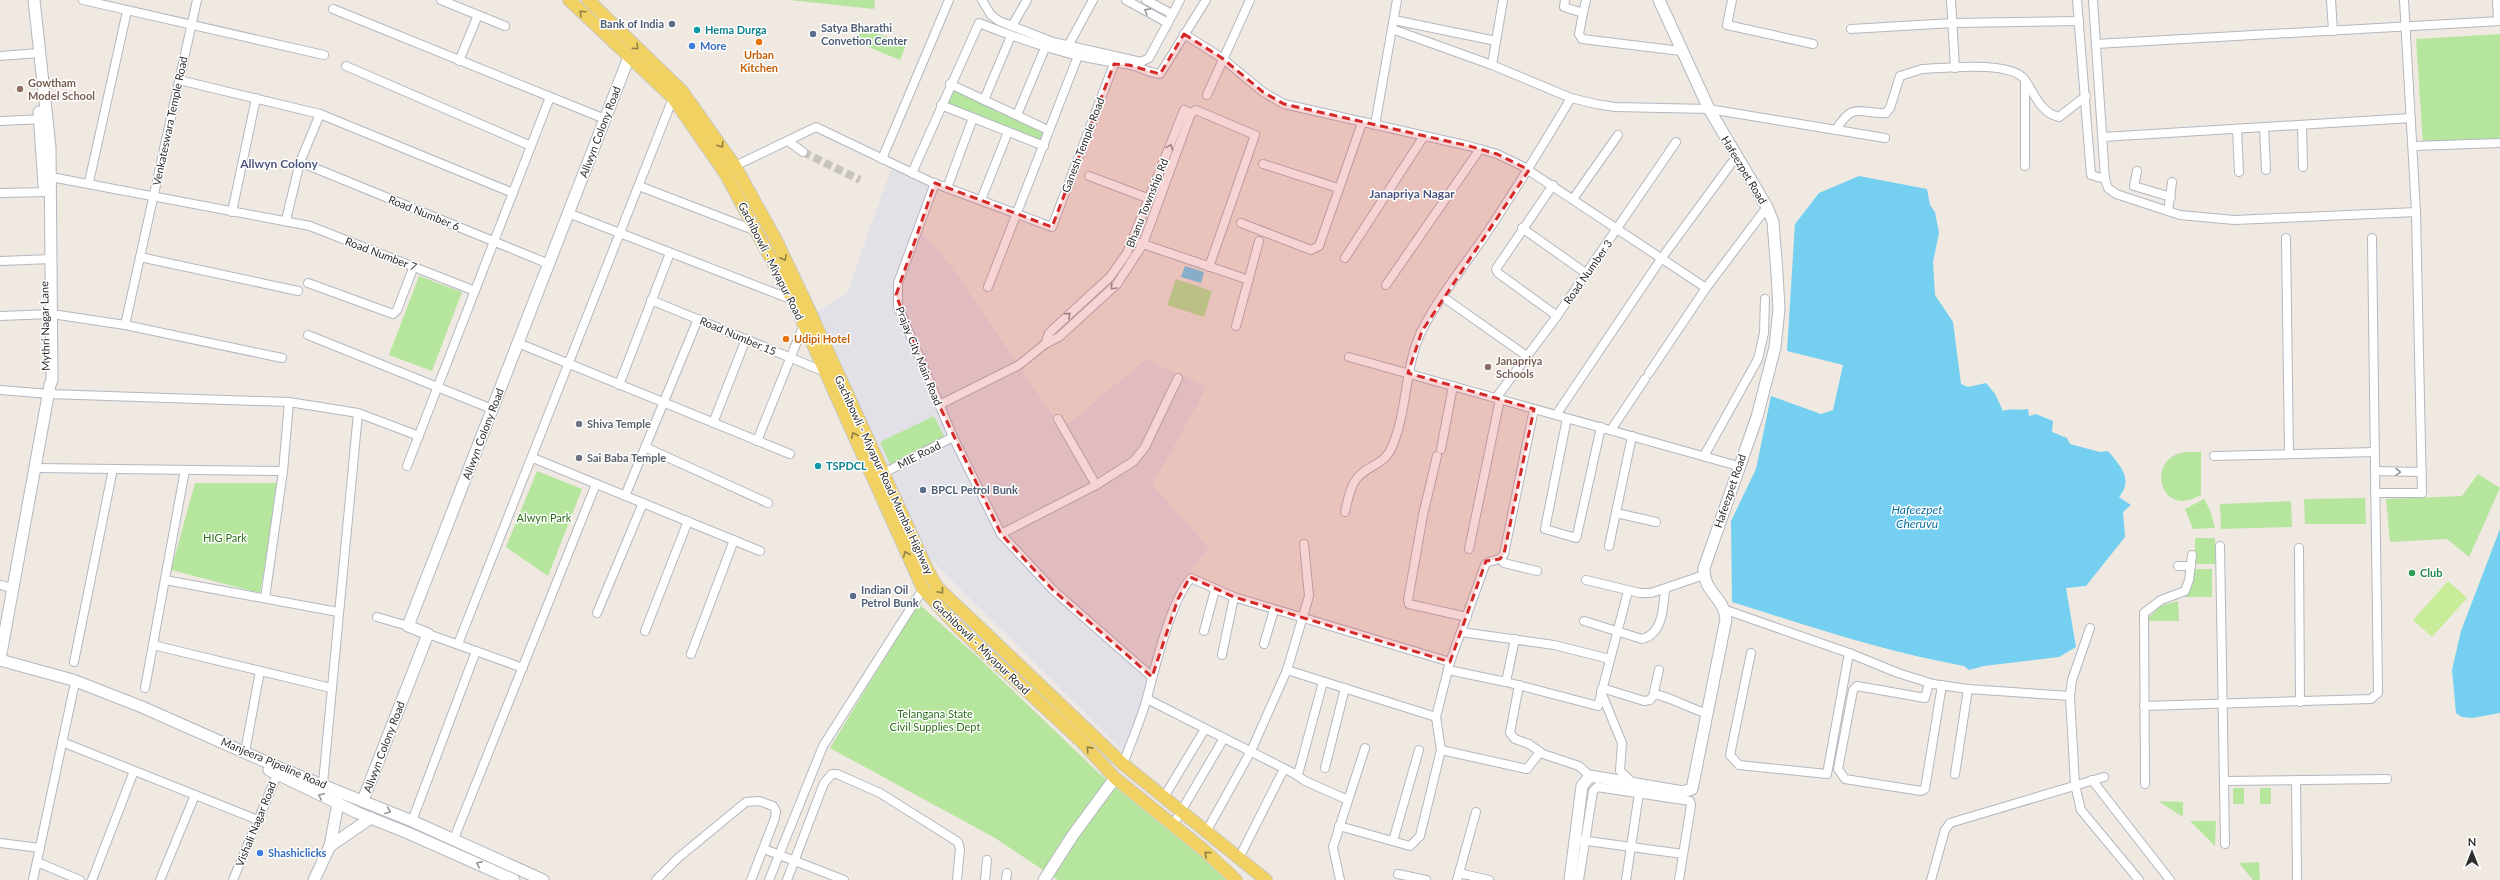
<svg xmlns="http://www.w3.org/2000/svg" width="2500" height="880" font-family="Lato,sans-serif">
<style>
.industrial{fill:#e3e1e8}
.green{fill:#b6e59e}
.pitch{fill:#c9ec9a}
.water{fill:#75cff0}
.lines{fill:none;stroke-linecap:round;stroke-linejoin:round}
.street-tunnel{stroke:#c8c4bd;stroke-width:8;stroke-dasharray:8 4;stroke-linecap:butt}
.street-casing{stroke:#b4b7c1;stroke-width:10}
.secondary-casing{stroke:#b4b7c1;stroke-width:13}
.primary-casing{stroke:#c9c9c9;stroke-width:14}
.street{stroke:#fff;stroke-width:8}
.secondary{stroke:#fff;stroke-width:11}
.primary{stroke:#f2d163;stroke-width:12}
.oneway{stroke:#969696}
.oneway2{stroke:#908048}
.marked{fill:#d62828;fill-opacity:0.2;stroke:#d62828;stroke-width:3;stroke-dasharray:8 5;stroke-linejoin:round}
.service-dot{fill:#5c6f8a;stroke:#fff;stroke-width:1.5}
.culture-dot{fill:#0f9aa8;stroke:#fff;stroke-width:1.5}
.food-dot{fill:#e8710a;stroke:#fff;stroke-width:1.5}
.shop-dot{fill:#3f7fe0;stroke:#fff;stroke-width:1.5}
.education-dot{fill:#8d6e63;stroke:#fff;stroke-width:1.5}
.worship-dot{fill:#6b7280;stroke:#fff;stroke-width:1.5}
.leisure-dot{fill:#2e9e5b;stroke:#fff;stroke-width:1.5}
.labels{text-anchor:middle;stroke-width:3;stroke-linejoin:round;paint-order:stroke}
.service-label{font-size:11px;font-weight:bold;fill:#4e5e75;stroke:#fff;text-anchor:start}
.culture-label{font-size:11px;font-weight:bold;fill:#0d838f;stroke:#fff;text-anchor:start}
.shop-label{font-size:11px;font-weight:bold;fill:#366cbe;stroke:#fff;text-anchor:start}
.food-label{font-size:11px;font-weight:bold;fill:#c56008;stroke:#fff}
.education-label{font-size:11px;font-weight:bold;fill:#785e54;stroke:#fff;text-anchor:start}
.street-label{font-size:11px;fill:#2e2e2e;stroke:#fff}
.worship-label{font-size:11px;font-weight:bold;fill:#5b616d;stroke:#fff;text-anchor:start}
.park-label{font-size:11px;fill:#2c6e1b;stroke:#fff}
.leisure-label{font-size:11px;font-weight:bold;fill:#27864d;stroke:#fff;text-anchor:start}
.neighbourhood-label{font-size:12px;font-weight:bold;fill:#4d5680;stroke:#fff}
.water-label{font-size:12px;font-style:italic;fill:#0d6fa3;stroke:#fff}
</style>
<rect width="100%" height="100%" fill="#efe9e1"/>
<path class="industrial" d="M893 164 931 182 915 224 953 269 1062 429 1146 359 1207 387 1152 485 1209 548 1181 581 1126 754 930 559 816 313 847 293Z"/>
<g class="green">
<path d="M789 0H875L874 9Z"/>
<path d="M862 27 906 45 900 60 856 42Z"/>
<path d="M2500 34V139L2423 144 2416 39Z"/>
<path d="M950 84 1048 130 1044 146 941 105Z"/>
<path d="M419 276 462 292 432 371 389 355Z"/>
<path d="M1176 279 1212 291 1204 317 1167 305Z"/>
<path d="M934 416 945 438 890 464 880 442Z"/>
<path d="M2201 452V495C2163 517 2149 470 2173 456 2181 451 2191 452 2201 452Z"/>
<path d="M537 471 582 489 548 576 506 547Z"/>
<path d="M2478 474 2500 488 2469 557 2447 539 2390 542 2386 499 2462 496Z"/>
<path d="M195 483H279L260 593 171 570Z"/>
<path d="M2365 498 2366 524H2305L2304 499Z"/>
<path d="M2204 499 2210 510 2215 528 2193 529 2185 509Z"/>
<path d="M2291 501 2292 527 2221 529 2220 504Z"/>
<rect x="2195" y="538" width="20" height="26"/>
<path d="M2193 569H2212V597H2185Z"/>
<path d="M2178 601 2179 621H2150L2148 618 2160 606Z"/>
<path d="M918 603 979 658 1101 775 1231 880H1058L995 838 830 748Z"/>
<rect x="2233" y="788" width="11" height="16"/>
<rect x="2260" y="788" width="11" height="16"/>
<path d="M2158 801 2183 802V817Z"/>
<path d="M2190 821H2216L2215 846Z"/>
<path d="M2259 862 2260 880H2253L2239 863Z"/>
</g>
<path class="pitch" d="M2448 581 2467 598 2432 637 2413 620Z"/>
<g class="water">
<path d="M1859 176 1927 189 1930 205 1935 212 1939 233 1933 262 1935 295 1953 322 1961 384 1968 387 1986 383 1995 394 2003 411C2011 408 2019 411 2028 409L2029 416 2036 414 2053 421 2052 432 2067 438 2070 444 2100 452 2108 451C2120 466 2134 479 2119 497L2131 505 2123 512 2125 537 2086 586 2066 588 2076 647 2059 657 1984 666 1969 670 1964 666C1885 652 1808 626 1732 602L1731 521 1756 469 1771 396 1821 414 1833 410 1843 365 1787 351 1795 224 1819 193Z"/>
<path d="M1185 266 1204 272 1201 283 1181 277Z"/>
<path d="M2500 529V713L2472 718 2462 717 2456 713 2452 670 2461 631Z"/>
</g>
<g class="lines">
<path class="street-tunnel" d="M803 152 860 180"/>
<defs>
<g id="street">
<path d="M83 0 324 55"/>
<path d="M441 0 505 26"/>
<path d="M982 0 991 15 999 21 1053 42 1141 62 1149 58 1180 0"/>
<path d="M1126 0 1168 23"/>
<path d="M1146 0 1172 14"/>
<path d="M1565 0 1564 7 1583 13 1579 34 1582 39 1681 51"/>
<path d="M1732 0 1727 25 1813 44"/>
<path d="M1951 0 1955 68"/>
<path d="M2077 0 2091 175 2105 179"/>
<path d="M2093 0 2105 179 2108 188 2116 194 2180 215 2234 220 2416 212"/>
<path d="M2331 0 2333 31"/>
<path d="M2497 0 2498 21"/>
<path d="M333 9 605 119"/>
<path d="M1583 13 1586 0"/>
<path d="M1394 20 1496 41"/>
<path d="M1012 26 1027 0"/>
<path d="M1392 29 1492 65 1571 98 1596 104 1615 107 1709 109 1885 138"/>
<path d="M1851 29 1953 23 2079 21"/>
<path d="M1184 34 1222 58 1263 92 1284 104 1469 146 1497 154 1522 166 1706 288"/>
<path d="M2096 44 2500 21"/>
<path d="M1068 46 1093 0"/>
<path d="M0 56 39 53"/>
<path d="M459 61 478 15"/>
<path d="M1492 65 1503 0"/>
<path d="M346 66 531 146"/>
<path d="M179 80 320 114 513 193"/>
<path d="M2025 80C2035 95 2041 113 2059 117L2086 96"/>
<path d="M950 84 1048 130"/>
<path d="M1207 95 1250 0"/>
<path d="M984 100 1011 36"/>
<path d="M941 105 1044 146"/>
<path d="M1017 115 1045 48"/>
<path d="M0 121 45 119"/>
<path d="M1375 125 1397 0"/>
<path d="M2302 125 2303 167"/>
<path d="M2264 127 2266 170"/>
<path d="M2237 129 2239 172"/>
<path d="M1836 130C1853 101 1859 114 1886 113L1890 108 1900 76 1922 69C1945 68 2011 60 2025 80V166"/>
<path d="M2103 137 2411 118"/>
<path d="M788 141 803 152"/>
<path d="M2413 146 2500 143"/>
<path d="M882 159 949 0"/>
<path d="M300 162 549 264"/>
<path d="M1263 164 1338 188"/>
<path d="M735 166 816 127 931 182 1052 227 1114 64"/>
<path d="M2137 171 2134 186 2171 197"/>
<path d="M912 173 979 23C1027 42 1074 58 1125 64 1138 65 1147 73 1160 74L1206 0"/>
<path d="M1089 176 1150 199"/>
<path d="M51 177 310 226 475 291"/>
<path d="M89 182 127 11"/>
<path d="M935 183 898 283V306L953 437 1001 534 1053 590 1152 677"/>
<path d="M1553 185 1496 269 1498 273 1557 316"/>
<path d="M639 186 756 231"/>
<path d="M947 188 973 118"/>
<path d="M0 193 51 192"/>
<path d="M1573 199 1618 135"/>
<path d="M981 200 1008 132"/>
<path d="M2168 211 2172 182"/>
<path d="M232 212 256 98"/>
<path d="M568 213 793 300"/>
<path d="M286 220 300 162 320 114"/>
<path d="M1241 223 1311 250 1319 246 1362 123"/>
<path d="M1522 228 1587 274"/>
<path d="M2286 238 2289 454"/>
<path d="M1140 243 1249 280"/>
<path d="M140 257 298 291"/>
<path d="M1345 258 1424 136"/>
<path d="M0 261 51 259"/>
<path d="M308 283 393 314 397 310 414 266"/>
<path d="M1386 285 1480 149"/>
<path d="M988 287 1078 56"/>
<path d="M1443 297 1528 357"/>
<path d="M651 300 825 372"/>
<path d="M0 316 52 314 125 325 282 358"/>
<path d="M125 325 197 0"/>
<path d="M1236 326 1259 241"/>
<path d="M308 335 492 409"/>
<path d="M518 343 790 454"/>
<path d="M1045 344 1049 333 1110 277 1127 253 1184 110 1191 113 1196 110 1255 135 1209 267"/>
<path d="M1349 357 1738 466"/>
<path d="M1649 373 1706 288 1767 207"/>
<path d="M619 385 670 253"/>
<path d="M0 390 49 394 289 402 358 413 419 436"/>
<path d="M1496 398 1557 316 1676 142"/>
<path d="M939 405 1019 365 1045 344 1059 337 1117 284 1143 244 1191 113"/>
<path d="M1556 415 1661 259 1736 157"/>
<path d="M1567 418 1545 529 1576 538 1577 535 1601 427"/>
<path d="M1058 419 1096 485"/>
<path d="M713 423 746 339"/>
<path d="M1611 430 1645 379"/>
<path d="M757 441 804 324"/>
<path d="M645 447 768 503"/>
<path d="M1441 449 1453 386"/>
<path d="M1437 456 1423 515 1408 600 1409 604 1467 617"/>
<path d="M1704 456 1758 359 1764 333 1765 299"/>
<path d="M2214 456 2375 452"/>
<path d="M533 458 760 551"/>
<path d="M407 466 550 97"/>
<path d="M36 468 283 471"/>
<path d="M2375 471 2422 472"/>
<path d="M884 473 953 437"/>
<path d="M2375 493H2422L2416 212 2404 0"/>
<path d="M625 496 698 319"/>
<path d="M1345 512C1348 500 1350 485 1359 476 1371 464 1385 464 1392 447 1408 410 1404 367 1422 330 1439 297 1463 267 1484 237 1515 191 1543 145 1571 98"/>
<path d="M1616 513 1656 522"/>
<path d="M1001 534 1096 485 1134 461 1145 447 1178 378"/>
<path d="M1609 546 1632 436"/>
<path d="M2220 546 2225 844"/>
<path d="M2299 548 2300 702"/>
<path d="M1469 549 1500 399"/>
<path d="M1500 559 1504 563 1537 571"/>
<path d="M2178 566H2191"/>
<path d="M165 580 338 612"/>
<path d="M1586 580 1640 593H1651L1704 575"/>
<path d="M0 585 12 588"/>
<path d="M265 598 283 471 289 402"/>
<path d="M1726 610 1849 653 1898 673 1933 684 1968 689 1955 774"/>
<path d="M597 613 643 503"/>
<path d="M377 617 408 626"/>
<path d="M1584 621 1642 639C1663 634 1663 608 1665 590"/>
<path d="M645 631 688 521"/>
<path d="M1204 631 1215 590"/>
<path d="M1461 632 1554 645 1610 659"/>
<path d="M428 634 523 668"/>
<path d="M458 644 673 98"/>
<path d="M1264 644 1274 610"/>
<path d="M153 645 331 688"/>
<path d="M1751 653 1730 755 1739 765 1827 774 1849 653"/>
<path d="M691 654 734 540"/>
<path d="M1222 655 1234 597"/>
<path d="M74 662 113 469"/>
<path d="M1287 670 1436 717"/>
<path d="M1448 670 1506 682 1598 706 1628 591"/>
<path d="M1506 682 1515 639"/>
<path d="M1929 683 1925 698 1857 686 1853 690 1838 769 1845 779 1921 791 1925 789 1942 685"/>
<path d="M1519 685 1510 733 1515 739 1529 744 1543 754 1579 766 1590 776"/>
<path d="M145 688 185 470"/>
<path d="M1602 688 1644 701 1650 700 1653 696 1659 670"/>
<path d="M1968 689 2070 696 2075 785 2081 810 2139 880"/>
<path d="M1601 692 1622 743 1620 771 1632 782"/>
<path d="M1654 694C1673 698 1689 708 1708 714"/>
<path d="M2070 696 2072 680 2090 628"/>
<path d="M1147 699 1295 774 1299 771 1323 682"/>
<path d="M2144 706 2371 699 2378 693 2372 238"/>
<path d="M62 742 258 820"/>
<path d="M1441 750 1527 769 1540 752"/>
<path d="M245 752 260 671"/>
<path d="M1123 764C1131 742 1141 720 1147 698 1155 667 1171 600 1191 578L1234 597 1450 662"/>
<path d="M1325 768 1345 688"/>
<path d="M1295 774 1305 781 1348 800"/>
<path d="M2092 780 2170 880"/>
<path d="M2296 780 2297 880"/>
<path d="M2224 781 2387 779"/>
<path d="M323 783 358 413"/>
<path d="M2145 784 2144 613 2161 600 2185 591 2189 580 2192 555"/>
<path d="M1164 797 1205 729"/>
<path d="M412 821 476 651"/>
<path d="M1173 825 1224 738"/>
<path d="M1339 826 1410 846 1420 836 1441 750 1436 717 1450 662 1485 565C1490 558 1500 563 1504 554L1534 409"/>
<path d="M1206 832 1251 751 1287 670 1309 596 1304 544"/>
<path d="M1580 840 1683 854"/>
<path d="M453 841 596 484"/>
<path d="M1393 841 1419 750"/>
<path d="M0 843 40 848"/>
<path d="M764 849 844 880"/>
<path d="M1239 858 1284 769"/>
<path d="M37 862 80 880"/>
<path d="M1459 873 1489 880"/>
<path d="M1398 874 1426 880"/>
<path d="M33 880 74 687"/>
<path d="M92 880 134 771"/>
<path d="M160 880 195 795"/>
<path d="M233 880 279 770"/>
<path d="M656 880 678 858 746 802 759 801 773 806 776 811 775 818 751 880"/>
<path d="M769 880 823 746 923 589"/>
<path d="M787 880 824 783 832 774H837L880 793 958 842 960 849 957 880"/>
<path d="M985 880 987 860"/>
<path d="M1006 880 1007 873"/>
<path d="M1340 880 1333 847 1365 748"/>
<path d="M1457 880 1476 812"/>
<path d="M1579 880 1593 791 1597 787 1690 801 1691 805 1679 880"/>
<path d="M1626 880 1639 793"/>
<path d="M1931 880 1945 830 1950 823 2104 777"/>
</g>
<g id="secondary">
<path d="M39 112 44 185"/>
<path d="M0 659 50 385 52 380 50 147 34 0"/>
<path d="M0 660 73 680 142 707 280 768 412 821 543 880"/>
<path d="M269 770 358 813 408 833 514 880"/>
<path d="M363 800 428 634 408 626 629 57"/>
<path d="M330 846 371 818"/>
<path d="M314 880 330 846 338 803"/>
<path d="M1044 880 1073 835 1115 778"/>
<path d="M1570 880 1582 786 1590 776 1683 792 1692 789 1726 619C1724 597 1703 592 1704 568L1757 417 1775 347 1779 309 1777 273 1773 222 1767 207 1709 109 1659 0"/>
</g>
<g id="primary">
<path d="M569 0 673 98 725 173 793 300 923 589 959 628 1081 741 1115 778 1205 851 1236 880"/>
<path d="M588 0 682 91 735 166 776 240 805 301 927 569 937 587 1123 764 1266 880"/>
</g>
</defs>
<use href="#street" class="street-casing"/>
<use href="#secondary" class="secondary-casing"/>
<use href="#primary" class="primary-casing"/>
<use href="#street" class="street"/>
<use href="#secondary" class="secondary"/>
<use href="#primary" class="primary"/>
</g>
<defs><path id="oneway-chevron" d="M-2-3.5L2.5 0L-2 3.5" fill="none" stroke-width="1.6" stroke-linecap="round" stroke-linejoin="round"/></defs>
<g class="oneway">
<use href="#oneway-chevron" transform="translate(1147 11) rotate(-151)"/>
<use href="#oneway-chevron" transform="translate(1170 147) rotate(-69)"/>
<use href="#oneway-chevron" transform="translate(1113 287) rotate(134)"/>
<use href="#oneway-chevron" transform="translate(1068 315) rotate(-42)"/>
<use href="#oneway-chevron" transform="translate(2398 472) rotate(1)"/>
<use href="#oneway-chevron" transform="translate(321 796) rotate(-155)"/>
<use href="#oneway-chevron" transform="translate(388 811) rotate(23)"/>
<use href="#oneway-chevron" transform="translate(479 864) rotate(-156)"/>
</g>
<g class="oneway2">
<use href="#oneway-chevron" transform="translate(582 13) rotate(-137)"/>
<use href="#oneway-chevron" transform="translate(636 47) rotate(43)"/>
<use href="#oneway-chevron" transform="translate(721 145) rotate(56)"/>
<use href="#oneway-chevron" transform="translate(784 258) rotate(64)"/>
<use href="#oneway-chevron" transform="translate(854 435) rotate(-115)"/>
<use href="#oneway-chevron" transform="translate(906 554) rotate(-112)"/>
<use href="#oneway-chevron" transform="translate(941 591) rotate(49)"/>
<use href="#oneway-chevron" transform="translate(1089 749) rotate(-132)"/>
<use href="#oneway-chevron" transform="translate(1207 854) rotate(-137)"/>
</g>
<path class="marked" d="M1184 34 1222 58 1263 92 1284 104 1469 146 1497 154 1529 170 1422 331 1408 373 1534 409 1504 554 1500 559 1486 561 1450 662 1234 597 1190 577 1178 599 1152 677 1053 590 1001 534 939 405 896 295 935 183 1052 227 1114 64 1129 65 1160 74Z"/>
<g class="service-dot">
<circle cx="672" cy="24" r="4"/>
<circle cx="813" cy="34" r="4"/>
<circle cx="923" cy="490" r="4"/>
<circle cx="853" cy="596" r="4"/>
</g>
<g class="culture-dot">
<circle cx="697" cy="30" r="4"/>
<circle cx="818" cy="466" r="4"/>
</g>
<g class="food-dot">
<circle cx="759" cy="42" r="4"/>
<circle cx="786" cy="339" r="4"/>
</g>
<g class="shop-dot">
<circle cx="692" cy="46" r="4"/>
<circle cx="260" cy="853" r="4"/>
</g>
<g class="education-dot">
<circle cx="20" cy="89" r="4"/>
<circle cx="1488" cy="367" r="4"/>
</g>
<g class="worship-dot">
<circle cx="579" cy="424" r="4"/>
<circle cx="579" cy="458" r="4"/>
</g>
<circle class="leisure-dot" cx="2412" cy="573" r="4"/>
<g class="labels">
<g class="service-label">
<text x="664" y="28" text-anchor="end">Bank of India</text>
<text x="821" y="32">Satya Bharathi<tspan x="821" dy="13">Convetion Center</tspan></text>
<text x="931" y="494">BPCL Petrol Bunk</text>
<text x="861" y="594">Indian Oil<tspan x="861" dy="13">Petrol Bunk</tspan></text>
</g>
<g class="culture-label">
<text x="705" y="34">Hema Durga</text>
<text x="826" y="470">TSPDCL</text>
</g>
<g class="shop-label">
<text x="700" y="50">More</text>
<text x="268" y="857">Shashiclicks</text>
</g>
<g class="food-label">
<text x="759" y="59">Urban<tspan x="759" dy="13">Kitchen</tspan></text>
<text x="794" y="343" text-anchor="start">Udipi Hotel</text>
</g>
<g class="education-label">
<text x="28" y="87">Gowtham<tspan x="28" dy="13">Model School</tspan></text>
<text x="1496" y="365">Janapriya<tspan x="1496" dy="13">Schools</tspan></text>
</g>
<g class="street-label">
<text transform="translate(170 121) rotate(-78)" y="4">Venkateswara Temple Road</text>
<text transform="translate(600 132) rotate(-69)" y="4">Allwyn Colony Road</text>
<text transform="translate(1083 145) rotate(-69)" y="4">Ganesh Temple Road</text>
<text transform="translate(1744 170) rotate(59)" y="4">Hafeezpet Road</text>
<text transform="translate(1147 203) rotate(-68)" y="4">Bhanu Township Rd</text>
<text transform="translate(424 213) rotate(22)" y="4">Road Number 6</text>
<text transform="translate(381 254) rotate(21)" y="4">Road Number 7</text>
<text transform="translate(771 261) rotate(63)" y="4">Gachibowli - Miyapur Road</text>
<text transform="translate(1588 272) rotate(-55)" y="4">Road Number 3</text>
<text transform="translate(45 326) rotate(-91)" y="4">Mythri Nagar Lane</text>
<text transform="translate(738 336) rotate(23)" y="4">Road Number 15</text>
<text transform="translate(919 356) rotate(68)" y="4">Prajay City Main Road</text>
<text transform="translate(483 434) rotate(-69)" y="4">Allwyn Colony Road</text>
<text transform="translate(919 455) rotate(-27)" y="4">MIE Road</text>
<text transform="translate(884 475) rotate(65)" y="4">Gachibowli - Miyapur Road Mumbai Highway</text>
<text transform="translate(1730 491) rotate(-71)" y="4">Hafeezpet Road</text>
<text transform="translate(981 647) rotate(44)" y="4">Gachibowli - Miyapur Road</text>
<text transform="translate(384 747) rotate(-69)" y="4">Allwyn Colony Road</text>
<text transform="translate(274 763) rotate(23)" y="4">Manjeera Pipeline Road</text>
<text transform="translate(256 824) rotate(-68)" y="4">Vishali Nagar Road</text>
</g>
<g class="worship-label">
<text x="587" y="428">Shiva Temple</text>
<text x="587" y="462">Sai Baba Temple</text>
</g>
<g class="park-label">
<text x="544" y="522">Alwyn Park</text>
<text x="225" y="542">HIG Park</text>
<text x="935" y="718">Telangana State<tspan x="935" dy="13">Civil Supplies Dept</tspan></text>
</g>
<g class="leisure-label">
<text x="2420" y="577">Club</text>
</g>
<g class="neighbourhood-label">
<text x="279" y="168">Allwyn Colony</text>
<text x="1412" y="198">Janapriya Nagar</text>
</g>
<g class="water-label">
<text x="1917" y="514">Hafeezpet<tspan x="1917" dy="14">Cheruvu</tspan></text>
</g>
</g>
<g transform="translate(2472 852)" stroke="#ffffff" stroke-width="3" paint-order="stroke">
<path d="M0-3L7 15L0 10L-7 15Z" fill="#2e2e2e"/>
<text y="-6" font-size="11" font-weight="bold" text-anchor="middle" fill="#2e2e2e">N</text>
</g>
</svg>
